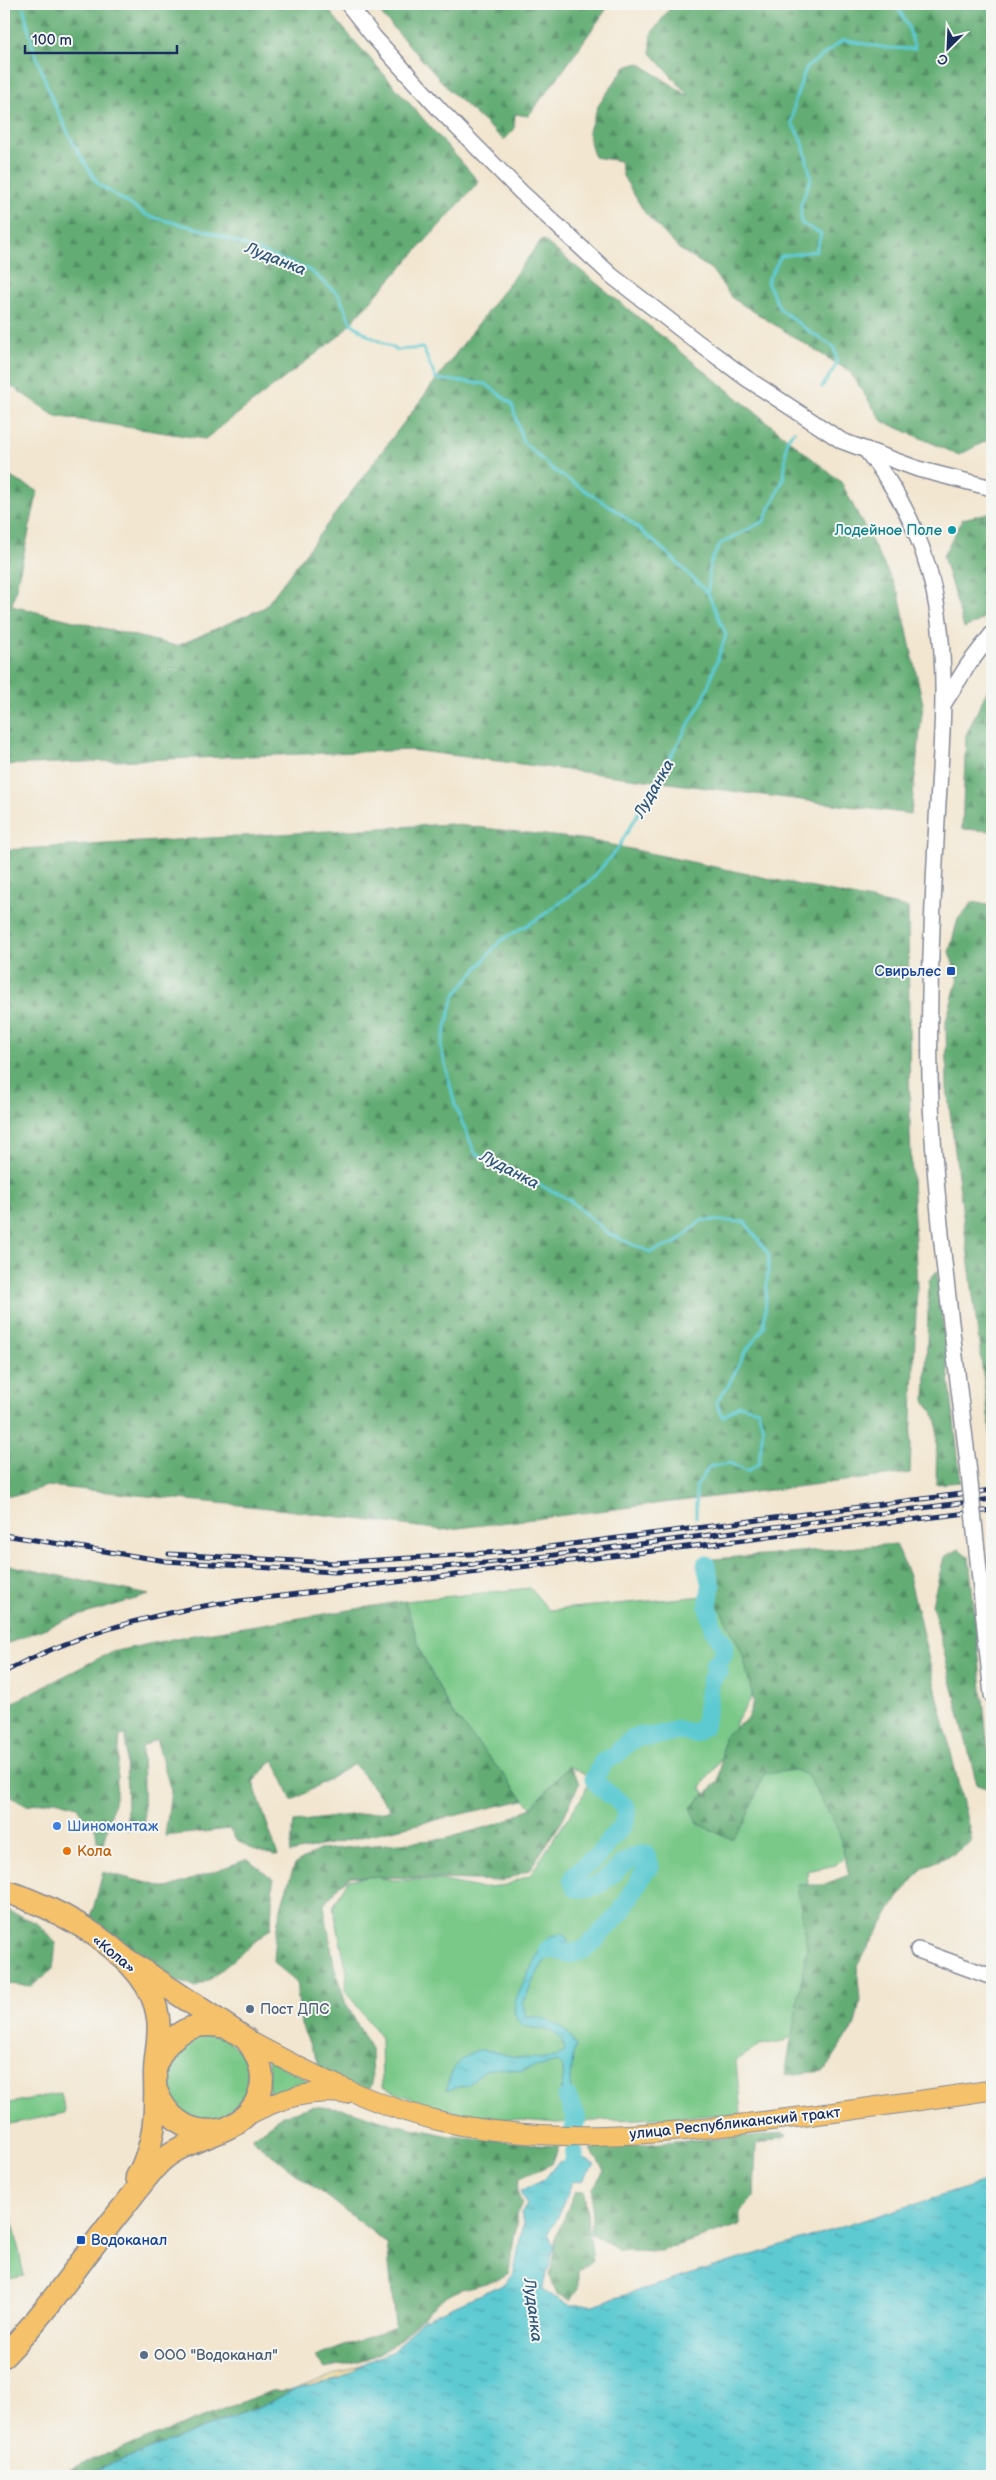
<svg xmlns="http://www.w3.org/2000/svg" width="996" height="2480" font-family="'Balsamiq Sans',sans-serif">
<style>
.green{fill:#7ac989;stroke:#4a7c74}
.forest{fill:url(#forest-firs);stroke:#3f6e6a}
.sand{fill:url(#sand-dots);stroke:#84847e}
.water{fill:url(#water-ripples);stroke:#3c7c98}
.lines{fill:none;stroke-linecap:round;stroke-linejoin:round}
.stream{stroke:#5dcad2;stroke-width:3}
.river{stroke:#5dcad2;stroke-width:19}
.minor-casing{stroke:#868a97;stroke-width:18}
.major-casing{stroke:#868a97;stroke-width:21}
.highway-casing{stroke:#868a97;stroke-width:25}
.minor{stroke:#fff;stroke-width:15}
.major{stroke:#f5c16b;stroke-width:19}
.highway{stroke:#f5c16b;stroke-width:22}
.rail-casing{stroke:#1b2f5e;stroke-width:5}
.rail{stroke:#f6f6f2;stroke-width:3;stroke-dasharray:9;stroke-linecap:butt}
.minor-bridge-casing{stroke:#868a97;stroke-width:18;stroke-linecap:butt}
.minor-bridge{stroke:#fff;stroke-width:15}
.culture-dot{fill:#0f9aa8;stroke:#f6f6f2;stroke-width:2}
.transit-dot{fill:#1a4fb4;stroke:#f6f6f2;stroke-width:2}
.shop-dot{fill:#3f7fe0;stroke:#f6f6f2;stroke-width:2}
.food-dot{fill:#e8710a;stroke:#f6f6f2;stroke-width:2}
.service-dot{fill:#5c6f8a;stroke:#f6f6f2;stroke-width:2}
.labels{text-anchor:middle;stroke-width:4;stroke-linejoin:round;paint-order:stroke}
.culture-label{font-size:15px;fill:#0d838f;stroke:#f6f6f2;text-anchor:end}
.transit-label{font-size:15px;fill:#164399;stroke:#f6f6f2;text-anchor:end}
.shop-label{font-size:15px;fill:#366cbe;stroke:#f6f6f2;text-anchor:start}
.food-label{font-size:15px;fill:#c56008;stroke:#f6f6f2;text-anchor:start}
.street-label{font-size:15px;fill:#1b2f5e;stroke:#f6f6f2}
.service-label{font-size:15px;fill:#4e5e75;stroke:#f6f6f2;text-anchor:start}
.water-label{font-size:16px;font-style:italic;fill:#2c567b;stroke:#f6f6f2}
</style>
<defs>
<pattern id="forest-firs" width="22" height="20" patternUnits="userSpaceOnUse" patternTransform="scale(1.25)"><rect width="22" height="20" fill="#63ad75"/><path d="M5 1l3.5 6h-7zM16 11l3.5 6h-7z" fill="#518d63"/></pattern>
<pattern id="sand-dots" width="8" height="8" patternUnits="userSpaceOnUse" patternTransform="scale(1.25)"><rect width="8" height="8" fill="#eeda9e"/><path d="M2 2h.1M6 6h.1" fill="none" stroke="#ccbb8a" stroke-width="1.8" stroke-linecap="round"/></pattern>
<pattern id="water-ripples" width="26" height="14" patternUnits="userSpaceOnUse" patternTransform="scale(1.25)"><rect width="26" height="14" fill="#5dcad2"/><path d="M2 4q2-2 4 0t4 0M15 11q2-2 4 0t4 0" fill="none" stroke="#4ca4ae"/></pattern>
</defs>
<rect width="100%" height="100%" fill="#f6f6f2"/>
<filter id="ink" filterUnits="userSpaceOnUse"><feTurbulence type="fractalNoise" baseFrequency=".02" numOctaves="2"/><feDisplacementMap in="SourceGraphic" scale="10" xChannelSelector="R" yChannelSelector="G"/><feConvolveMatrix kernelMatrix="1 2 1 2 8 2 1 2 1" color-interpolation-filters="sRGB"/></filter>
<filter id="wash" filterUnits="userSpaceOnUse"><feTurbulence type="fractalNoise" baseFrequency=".0096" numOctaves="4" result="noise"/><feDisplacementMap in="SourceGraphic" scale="20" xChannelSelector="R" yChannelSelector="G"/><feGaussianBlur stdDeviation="1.12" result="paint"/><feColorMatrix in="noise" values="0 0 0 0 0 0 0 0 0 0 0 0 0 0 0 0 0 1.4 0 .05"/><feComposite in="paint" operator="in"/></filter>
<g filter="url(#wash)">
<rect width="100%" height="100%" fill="#f2e6d0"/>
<g class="green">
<path d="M530 1588 549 1610 738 1593 759 1673 751 1699 737 1720 730 1747 701 1787 716 1812 765 1758 790 1742 855 1845 836 1865 807 1871 810 1916 805 2029 784 2041 760 2045 736 2061 741 2114 556 2123 473 2116 421 2103 382 2087 381 2038 345 1990 347 1973 333 1907 348 1880 368 1876 394 1880H439L479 1888 506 1885 530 1875 585 1792 589 1777 568 1766 532 1807 524 1800 451 1711 422 1655 405 1601Z"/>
<circle cx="206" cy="2077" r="42"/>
<path d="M268 2059 316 2085 291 2088 269 2095Z"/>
<path d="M61 2093 65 2113 4 2125V2104Z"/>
<path d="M4 2176 24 2276 4 2280Z"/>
</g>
<g class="forest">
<path d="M4 4H324L344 29 479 182 339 336 205 439 55 416 4 381Z"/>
<path d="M372 4H610L562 72 528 116 515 114 514 130 504 140 453 94Z"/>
<path d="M673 4H992V438L959 455 882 421 850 372 732 298 711 269 679 249 645 213 623 176 620 161 594 157 588 133 598 106 625 67 639 63 690 97 651 53V34Z"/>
<path d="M542 239 841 482 899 594 923 704 911 814 411 750 4 765V474L38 491 12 606 177 646 265 607Z"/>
<path d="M992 512V608L980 621 964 628 943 556 963 519Z"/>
<path d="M992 680V831L962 829 966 735Z"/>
<path d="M449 824 588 840 908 908 910 1134 917 1286 910 1473 442 1530 279 1509 47 1486 18 1495H4V850Z"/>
<path d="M973 902 992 906V1446L947 1088 946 1021 958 978 949 952 958 919Z"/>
<path d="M937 1271 961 1482 936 1484 937 1420 925 1400 929 1280Z"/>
<path d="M896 1544 909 1576 972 1841 953 1854 924 1867 898 1898 857 1966 860 2000 855 2025 824 2071 785 2075 807 1948 797 1885H822L849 1875 838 1829 807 1775 795 1770 764 1774 744 1824 732 1839 698 1824 691 1807 719 1781 724 1736 747 1719 754 1702 742 1652 717 1603 713 1559Z"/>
<path d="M959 1549 969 1557 992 1790 977 1785 932 1604 944 1557Z"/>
<path d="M992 1557V1603L988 1559Z"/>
<path d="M4 1564 149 1595 68 1619 4 1645Z"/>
<path d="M405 1601 422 1655 451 1711 524 1800 290 1853 294 1822 391 1810 354 1764 292 1801 274 1759 253 1782 278 1856C258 1850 239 1849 230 1829L165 1836 171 1791 156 1739 142 1747 144 1823 127 1830 126 1735 120 1736 116 1794 104 1844 97 1842C96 1829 95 1820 82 1816L78 1806 55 1800 27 1806 9 1796 4 1799V1707L111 1652 182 1637Z"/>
<path d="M568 1766 580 1782 561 1823 529 1870 503 1881 351 1876 339 1886 324 1905 335 1970 346 2004 371 2049 372 2085 366 2092 322 2072 301 2025 296 1981 273 1962C274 1929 283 1896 295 1864L319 1850 444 1839 504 1822 532 1807Z"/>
<path d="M248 1859 273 1879 271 1928 212 1978 195 1987 176 1981 89 1925 103 1872 168 1888Z"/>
<path d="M4 1909 37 1923 56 1943 53 1969 32 1986 4 1984Z"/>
<path d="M313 2106 350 2110 393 2124 451 2136 559 2146 552 2164 520 2178 517 2191 522 2204 518 2211 509 2273C491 2285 473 2284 455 2292 431 2303 414 2329 393 2345 374 2360 349 2363 325 2368L315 2357 395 2327 387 2243 255 2142 253 2137 282 2116Z"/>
<path d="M783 2133 787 2135 756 2145 754 2197 740 2212V2225L660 2251 618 2250 591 2234 593 2188 604 2170 590 2149Z"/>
<path d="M584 2191 593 2261 578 2271V2289L571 2300 557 2294 550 2276 556 2236 575 2192Z"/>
<path d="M293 2390 271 2402 80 2476H50L271 2391Z"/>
</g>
<path class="sand" d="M368 2362 340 2379 293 2390Z"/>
<g class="water">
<path d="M562 1934 568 1939V1943L561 1941 558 1946 571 1954C563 1957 554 1953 548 1958 539 1965 527 1994 523 2005L526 2016C548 2017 567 2026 576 2046L573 2055 570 2093 580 2114 577 2118 571 2115 559 2096 564 2076 562 2066 557 2062 520 2071 501 2068 485 2070 467 2085 447 2090C447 2081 451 2073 457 2065 479 2038 494 2055 522 2058 534 2059 545 2058 557 2057L564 2051 562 2040 551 2031 524 2026 517 2020 514 2011 515 2001 541 1947 550 1936Z"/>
<path d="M583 2159 595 2165 587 2173 583 2181 572 2182 563 2207 548 2233 554 2247C549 2257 551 2257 549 2267 547 2276 543 2281 543 2291L570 2305H593L992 2180V2476H80L271 2402 293 2390 340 2379 366 2362 392 2352 422 2320 505 2283 514 2273 523 2223 521 2213 527 2205 520 2191 544 2180 558 2162Z"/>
</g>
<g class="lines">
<g class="stream">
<path d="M23 4 32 44 52 99 74 145 98 184 148 216 207 231 309 270 339 295 351 323 369 336 397 350 423 348 436 379 486 384 512 404 523 442 555 471 620 513 666 552 708 593 726 635 704 698 618 848 590 881 539 918 500 941 454 996 441 1047 455 1105 475 1153 568 1199 609 1234 650 1252 676 1243 702 1220 745 1222 769 1255 764 1327 744 1354 728 1386 716 1402 723 1417 739 1405 758 1410 763 1429 759 1463 747 1472 730 1463 709 1467 696 1487V1517"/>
<path d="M822 387 837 364 834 347 807 330 780 309 767 282 781 256 816 251 821 234 801 223V204L811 178 803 143 792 123 795 100 806 68 843 40 887 48 915 49 908 26 896 4"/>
<path d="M708 592 710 564 720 544 764 521 784 478 787 439 794 431"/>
</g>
<g class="river">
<path d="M548 1950 551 1948 571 1954 586 1949 621 1912 643 1874 650 1866 645 1854C614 1859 611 1891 576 1888L572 1879C580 1866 594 1862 603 1850 607 1846 608 1841 612 1837 622 1827 628 1822 626 1807L600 1787 594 1779 603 1762 616 1755 627 1743 638 1736 651 1737 678 1730 694 1733 704 1727 711 1680 719 1670 714 1665 723 1656 724 1644 713 1628 708 1607 711 1586 706 1565"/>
<path d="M567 2097 577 2118 573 2128"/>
<path d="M562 2180 574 2160V2153"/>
</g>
</g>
</g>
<g filter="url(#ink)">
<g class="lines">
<defs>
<g id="minor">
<path d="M348 4 374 37 440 110 521 192 612 276 696 341 746 378 842 441 918 469 992 488"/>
<path d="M866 450C960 567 945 681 937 820 933 905 928 991 930 1076 934 1209 954 1341 969 1473"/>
<path d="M944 703 968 665 992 634"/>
<path d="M977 1551 992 1695"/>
<path d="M918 1950 992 1977"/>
</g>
<g id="major">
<path d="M246 2039C309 2073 373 2106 444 2122 550 2145 660 2135 767 2121 842 2112 917 2101 992 2090"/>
<path d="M248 2115C280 2099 309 2089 345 2094"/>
</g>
<g id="highway">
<path d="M4 1891C57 1907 151 1956 158 2018 161 2038 154 2058 155 2078 156 2114 155 2146 137 2177"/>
<path d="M157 2062C170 2032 195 2020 226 2027"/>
<path d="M156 2090C166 2117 189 2135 218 2130"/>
<path d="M4 2356C49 2310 84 2255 125 2205 137 2190 148 2174 161 2161 189 2135 237 2137 256 2102 268 2080 260 2057 246 2039L121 1956"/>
</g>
</defs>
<use href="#minor" class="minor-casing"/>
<use href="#major" class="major-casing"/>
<use href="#highway" class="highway-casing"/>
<use href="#minor" class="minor"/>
<use href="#major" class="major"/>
<use href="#highway" class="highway"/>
<defs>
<g id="rail">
<path d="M4 1535 166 1561 333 1572 434 1568 515 1560 992 1499"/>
<path d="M169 1554 333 1563 517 1551 992 1490"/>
<path d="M4 1672C71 1636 141 1617 215 1604L992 1510"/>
</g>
</defs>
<use href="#rail" class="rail-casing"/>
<use href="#rail" class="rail"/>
<defs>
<path id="minor-bridge" d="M969 1473 977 1551"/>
</defs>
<use href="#minor-bridge" class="minor-bridge-casing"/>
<use href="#minor-bridge" class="minor-bridge"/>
</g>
</g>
<circle class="culture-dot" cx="952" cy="530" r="5"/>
<g class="transit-dot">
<rect x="946" y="966" width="10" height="10" rx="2.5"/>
<rect x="76" y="2235" width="10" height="10" rx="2.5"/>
</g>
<circle class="shop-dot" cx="57" cy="1826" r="5"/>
<circle class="food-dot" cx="67" cy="1851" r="5"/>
<g class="service-dot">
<circle cx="250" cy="2009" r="5"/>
<circle cx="144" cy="2355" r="5"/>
</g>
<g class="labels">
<g class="culture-label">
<text x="942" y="535">Лодейное Поле</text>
</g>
<g class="transit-label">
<text x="941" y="976">Свирьлес</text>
<text x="91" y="2245" text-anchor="start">Водоканал</text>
</g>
<g class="shop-label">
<text x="67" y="1831">Шиномонтаж</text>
</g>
<g class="food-label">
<text x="77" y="1856">Кола</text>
</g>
<g class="street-label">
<text transform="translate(114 1954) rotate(39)" y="5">«Кола»</text>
<text transform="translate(735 2123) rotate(-6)" y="5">улица Республиканский тракт</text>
</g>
<g class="service-label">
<text x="260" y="2014">Пост ДПС</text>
<text x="154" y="2360">ООО "Водоканал"</text>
</g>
<g class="water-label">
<text transform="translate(276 258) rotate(22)" y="6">Луданка</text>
<text transform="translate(653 788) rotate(-60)" y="6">Луданка</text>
<text transform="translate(510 1169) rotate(28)" y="6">Луданка</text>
<text transform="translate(534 2310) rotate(83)" y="6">Луданка</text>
</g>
</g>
<rect width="996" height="2480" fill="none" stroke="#f6f6f2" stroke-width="20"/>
<g transform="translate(948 48) rotate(204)" stroke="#f6f6f2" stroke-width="4" paint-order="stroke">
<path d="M0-4L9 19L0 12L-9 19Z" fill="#1b2f5e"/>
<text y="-8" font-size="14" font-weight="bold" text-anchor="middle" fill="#1b2f5e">С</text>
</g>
<path d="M25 45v8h152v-8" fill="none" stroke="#1b2f5e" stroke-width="2.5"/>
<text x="32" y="45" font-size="15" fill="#1b2f5e" stroke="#f6f6f2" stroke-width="4" paint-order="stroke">100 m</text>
</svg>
